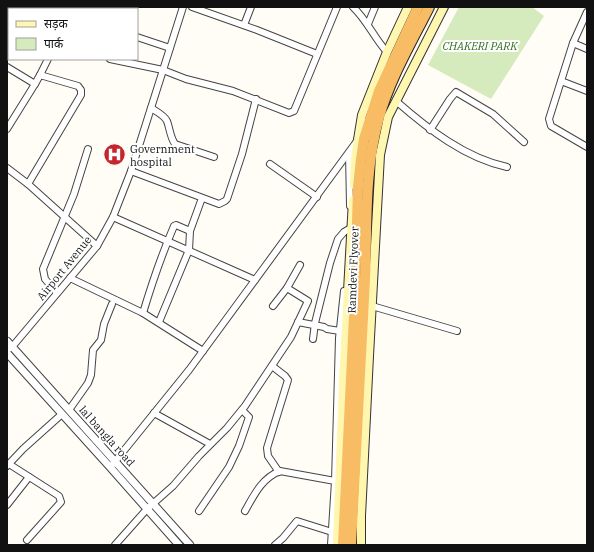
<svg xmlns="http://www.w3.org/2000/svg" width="594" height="552" font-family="'IBM Plex Serif','Noto Sans Devanagari',serif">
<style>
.green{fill:#d5ebbd}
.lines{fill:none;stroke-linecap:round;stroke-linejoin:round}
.minor-casing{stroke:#444;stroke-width:8}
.tertiary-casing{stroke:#444;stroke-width:9}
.secondary-casing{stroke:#333;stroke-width:10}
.trunk-casing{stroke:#222;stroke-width:12}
.minor{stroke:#fff;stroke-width:6}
.tertiary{stroke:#fff;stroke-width:7}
.secondary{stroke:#fff6b0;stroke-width:8}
.trunk{stroke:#f7bc64;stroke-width:10}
.labels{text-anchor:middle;stroke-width:4;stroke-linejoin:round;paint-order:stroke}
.park-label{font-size:11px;font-style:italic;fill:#2f6b1f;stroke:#fff}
.poi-label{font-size:11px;fill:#111;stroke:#fff;text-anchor:start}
.street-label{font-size:11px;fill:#111;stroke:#fff}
</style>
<rect width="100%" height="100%" fill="#fffdf5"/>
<path class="green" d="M459 7H532L544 16 491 99 428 65Z"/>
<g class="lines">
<defs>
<g id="minor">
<path d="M66 7V9"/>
<path d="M192 7 257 30 317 54"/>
<path d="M353 7C367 20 374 38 387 52"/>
<path d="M17 9V7"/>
<path d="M587 12 573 43 549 119 551 126 587 147"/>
<path d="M368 24 375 7"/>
<path d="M244 25 251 7"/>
<path d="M137 37 170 48"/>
<path d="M7 38 9 34"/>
<path d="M573 43 587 49"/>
<path d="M110 59 163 70 186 79 233 91 289 113 294 111 337 7"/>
<path d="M7 67 35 84 7 129"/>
<path d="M40 75 48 59"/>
<path d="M561 81 587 91"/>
<path d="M396 101C428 129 465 158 507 167"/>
<path d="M151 108C157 112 164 115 167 121 170 129 170 137 175 144L214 157"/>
<path d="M430 130 450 99 456 92 493 114 524 142"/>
<path d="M349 153 350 206"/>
<path d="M270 164 317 197"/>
<path d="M7 168 28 184 97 246"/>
<path d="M131 171 219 204 225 201 227 199 242 154 256 99"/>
<path d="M28 184 81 95V90L78 86 40 75 35 84"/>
<path d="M113 217 255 280"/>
<path d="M70 278 143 313 203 351"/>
<path d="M287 288 300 265"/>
<path d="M57 293 45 279 43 269 74 194 88 149"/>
<path d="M372 306 457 331"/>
<path d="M143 313C152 283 162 254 174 226L176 225 190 231"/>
<path d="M159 322 189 250 190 231 202 198"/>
<path d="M298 322 324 327 327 329 340 331"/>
<path d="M313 339 315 323 330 263 338 239 344 232 349 229"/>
<path d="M7 350 12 347 97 246 113 217 131 171 183 7"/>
<path d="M272 366 285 376 288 380 267 448 268 456 279 472"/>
<path d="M69 410 88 383 91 375 93 350 101 340 104 324 112 304"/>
<path d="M154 413 210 444"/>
<path d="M9 464 59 496 61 502 27 540"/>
<path d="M113 464 189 370 357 141"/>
<path d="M7 466 23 449 62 414"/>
<path d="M335 481 339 338 344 291"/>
<path d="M7 505 29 477"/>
<path d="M199 511 229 467 239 446 249 417 242 410"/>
<path d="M245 511C254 495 262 478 280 471L335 481 331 545"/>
<path d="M115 545 147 509 173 486 199 456 227 428 245 406 291 337 308 301 287 288 273 306"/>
<path d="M275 545 283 538 297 521 332 532"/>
</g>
<g id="tertiary">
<path d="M7 341 190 545"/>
<path d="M7 353 110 467 179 545"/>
</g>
<g id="secondary">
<path d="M354 185 355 158 362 115 387 52 408 7"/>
<path d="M337 545 343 382 353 200"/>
<path d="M361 545V516L369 356 380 155 388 117 444 7"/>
</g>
<g id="trunk">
<path d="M343 545 355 296 358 187 361 159 364 139 379 91 418 7"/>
<path d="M351 545C355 456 361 368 365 279 367 225 364 170 379 117 390 78 411 43 429 7"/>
</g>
</defs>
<use href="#minor" class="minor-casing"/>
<use href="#tertiary" class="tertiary-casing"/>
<use href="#secondary" class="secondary-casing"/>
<use href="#trunk" class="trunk-casing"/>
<use href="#minor" class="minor"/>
<use href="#tertiary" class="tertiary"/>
<use href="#secondary" class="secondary"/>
<use href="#trunk" class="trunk"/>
</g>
<defs>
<symbol id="hospital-disc" viewBox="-11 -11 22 22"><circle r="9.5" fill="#c4262e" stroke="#fff"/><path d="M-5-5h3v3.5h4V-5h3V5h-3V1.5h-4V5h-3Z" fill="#fff"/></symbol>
</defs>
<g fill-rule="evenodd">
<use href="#hospital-disc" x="102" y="142" width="25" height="25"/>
</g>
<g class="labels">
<g class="park-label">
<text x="480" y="50">CHAKERI PARK</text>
</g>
<g class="poi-label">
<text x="130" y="153">Government<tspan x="130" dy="13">hospital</tspan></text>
</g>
<g class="street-label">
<text transform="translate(64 268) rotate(-51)" y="4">Airport Avenue</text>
<text transform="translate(353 270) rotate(-88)" y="4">Ramdevi Flyover</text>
<text transform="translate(107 436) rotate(48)" y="4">lal bangla road</text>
</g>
</g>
<rect width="594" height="552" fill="none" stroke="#111111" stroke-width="16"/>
<rect x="8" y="8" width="130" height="52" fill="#ffffff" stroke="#a0a0a0"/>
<rect x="16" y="21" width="20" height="6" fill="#fff6b0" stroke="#a0a0a0"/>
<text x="44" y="28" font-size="12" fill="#111111">सड़क</text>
<rect x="16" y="38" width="20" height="12" fill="#d5ebbd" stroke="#a0a0a0"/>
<text x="44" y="48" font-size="12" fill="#111111">पार्क</text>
</svg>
